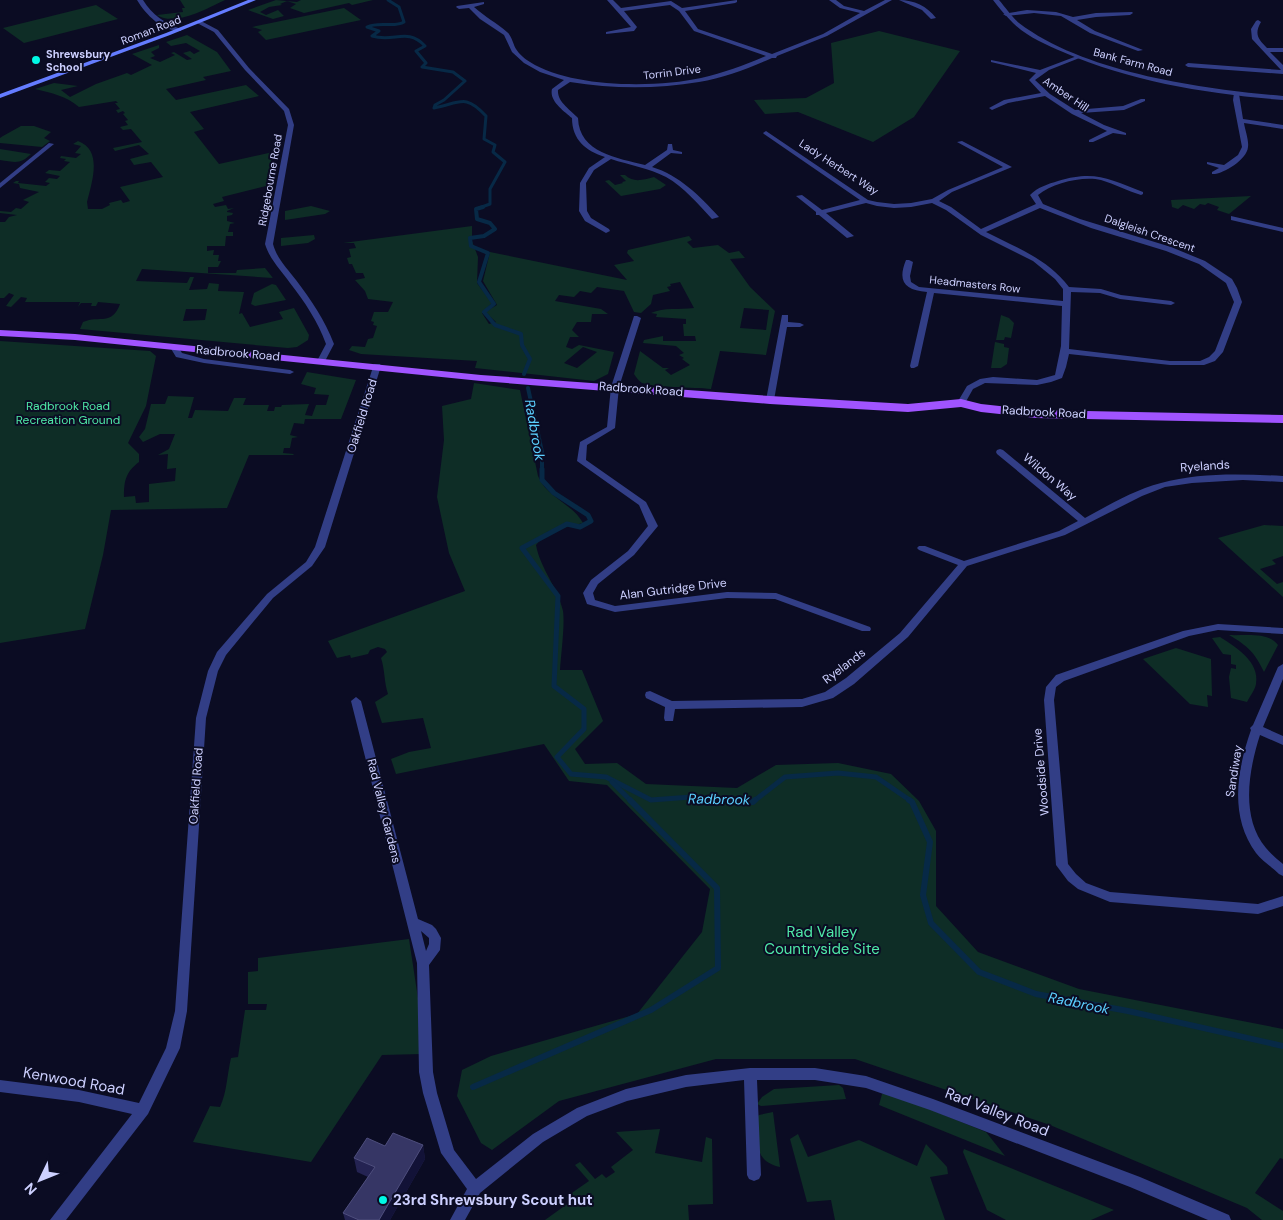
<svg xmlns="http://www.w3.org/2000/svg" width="1283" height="1220" font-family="'DM Sans',sans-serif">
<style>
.green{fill:#0e2d26;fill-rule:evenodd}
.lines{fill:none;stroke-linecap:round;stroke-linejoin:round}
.stream-far3{stroke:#072946;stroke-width:3}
.stream-far2{stroke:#072946;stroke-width:4}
.stream-far1{stroke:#072946;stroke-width:5}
.stream{stroke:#072946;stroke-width:6}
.minor{fill:#323e86;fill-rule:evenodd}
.tertiary{fill:#323e86;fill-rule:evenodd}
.secondary{fill:#647cff;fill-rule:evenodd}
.primary{fill:#a054ff;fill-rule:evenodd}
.wall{fill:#242352}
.shaded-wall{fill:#121237}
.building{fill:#363665;stroke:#4e4e7d}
.poi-dot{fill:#00f8e4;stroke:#0b0c23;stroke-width:2}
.labels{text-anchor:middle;stroke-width:4;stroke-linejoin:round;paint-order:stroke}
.far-street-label{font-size:11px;fill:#cdd0ff;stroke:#0b0c23}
.far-poi-label{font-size:11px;font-weight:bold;fill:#cdd0ff;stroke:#0b0c23;text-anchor:start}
.street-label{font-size:12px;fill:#cdd0ff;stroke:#0b0c23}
.park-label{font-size:12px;fill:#4fe9a7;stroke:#0b0c23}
.water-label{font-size:14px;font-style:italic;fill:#5bd0ff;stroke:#0b0c23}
.near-park-label{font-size:15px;fill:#4fe9a7;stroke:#0b0c23}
.near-street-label{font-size:15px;fill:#cdd0ff;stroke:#0b0c23}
.near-poi-label{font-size:15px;font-weight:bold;fill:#cdd0ff;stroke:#0b0c23;text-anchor:start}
</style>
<rect width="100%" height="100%" fill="#0b0c23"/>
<g class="green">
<path d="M180 0H225C208 8 175 27 157 15L183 12 182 8H185Z"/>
<path d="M276 0 297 2 301 0H373L352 5 349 3 304 13 290 8 296 4 287 1 280 4 282 5 269 7 260 12 266 15 278 10 284 16 273 19 248 10Z"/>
<path d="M96 5 118 19 24 43 3 28Z"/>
<path d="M344 8 361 20 266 40 258 32 262 30 252 27Z"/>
<path d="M879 31 960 51 914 117 873 142 798 112 765 114 754 100 806 98 834 83 831 43Z"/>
<path d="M187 35 217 52 231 71 203 77 206 80 166 89 176 100 246 85 259 96 190 112 204 129 194 132 219 164 273 152 266 186 222 197 224 201 213 204 215 207 226 205 228 209 234 208 227 211V212L233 213 232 215 227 216V221L235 223 230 224 228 232H233V236H226L225 246H207V251L214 250 213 255H219L218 261H221L218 267H208V273H236L237 270 265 268 273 278 142 269 136 281 187 283 190 277H194L189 290 207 289 209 283 219 284 218 291 244 292 239 314 242 313 250 327 283 319 279 312 294 308 309 335 308 340 297 347 288 348 80 329 83 322C100 315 112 326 120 304L98 302 96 306H91L92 303H81L78 307 80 302H25L27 298 21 297 11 307 6 306 14 295 9 293 4 298H0V222H5L9 217 17 215 0 213V211L11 212 16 208 21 209 29 202 23 200 39 192 20 188 19 184 13 183 16 181H19L18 183 46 186 50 183 45 182 49 178 57 179 60 176 45 173 49 170 60 171 70 162 64 161 66 159 60 158 61 156 76 158 81 154 75 153 81 146 73 144 78 141C103 150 92 182 87 202L88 209H102L110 205 109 203 121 200 123 203 130 201 120 187 163 177 151 162 134 165 130 159 149 154 139 145 115 151 113 148 142 142 131 129 123 130 120 127 128 125 125 121 128 120 123 114 125 113 123 111 118 113 116 110 120 109 115 103H118L116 101 79 107C66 96 52 93 35 89L54 83 78 86 61 90 70 97 96 84 127 73 131 75 152 65 132 54 159 45V48L151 52 155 56 150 58 160 62 175 55 171 53 174 52 187 60 192 59 183 53 190 51 194 54 200 51 186 43 171 46 166 42ZM186 309H207L205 320 183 321Z"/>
<path d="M21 126H34L51 132 44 138 50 141 42 147 0 143V138L3 136Z"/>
<path d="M0 149 31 154C20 165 15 162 0 160Z"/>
<path d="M620 175H625C634 183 642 180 654 177L666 185 660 189 621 196 605 181 609 180 615 185 623 183 622 182 626 181Z"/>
<path d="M1251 196 1229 214 1217 210 1219 207 1208 203 1205 205 1200 204 1194 209 1183 205 1178 209 1172 207 1171 200Z"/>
<path d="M311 206 330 211 325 214 285 220V211Z"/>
<path d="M472 226V241L478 257 477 283 492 303 482 313 489 324 496 322 485 312 497 305 483 281 490 252 627 280 614 265 634 261 627 253 628 250 689 236 692 240 687 242 693 248 718 245 729 253 739 251 745 258 730 259 750 287 775 311 766 355 720 351 711 389C694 387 657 388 642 383 639 381 636 377 634 374L640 351 663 368H669L665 370 671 375 690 365 682 359 684 358 679 355 684 353 676 346 643 343 644 340 663 336V341H696L695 336H684L683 324H686V319L656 317 657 314 651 313C664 307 679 310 694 308L680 282 670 284 671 286 667 287 670 291 653 295 651 304 641 313 634 312 624 291 597 287 591 293 580 291 574 297 559 295 555 301 601 309 608 314H592L591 322H577L572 330 579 337H570L566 347 572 349 579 345 614 352 608 374 594 381 475 368 477 361 361 354 349 350 352 346 365 347 368 339 373 338 377 326 373 325 374 322 371 321 374 312H388L393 302 368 299 365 291 355 280 365 278 363 273H356L352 264H349L347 258 351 257 349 249 356 248 354 243H343ZM744 308 769 310 766 330 740 328ZM583 347 597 352 577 368 564 363Z"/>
<path d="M314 235 315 239 308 243 281 246V238Z"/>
<path d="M272 284 276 285 286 300 255 306 251 304 254 293Z"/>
<path d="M1001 315 1009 318 1014 323 1011 338 1005 337 1004 340H996Z"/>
<path d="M0 341 150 351 156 356 146 406 128 443 139 454V462C126 472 124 480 124 497L135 496 136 503 149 502V484L175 481 176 468 167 469 168 454 158 455 169 449 175 434H160L143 442 139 437 145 429 151 404H165L168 396 194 397 188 418H192L195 410 228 411 234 398H246L243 405H269L267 411H274L275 407H281L282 405 309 404 305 415 312 416 316 405H326L329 395 314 394 316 388 301 384 307 372 356 380 341 419H305L304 424 294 423 290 435 298 437 292 438 290 448H284L283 453 294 454 293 455H249L227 508 111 510 103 555 85 629 0 643Z"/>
<path d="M995 342 1004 344V347L1009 348 1007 364 1001 368H991Z"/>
<path d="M474 383 520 390 538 476C547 498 572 503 583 523L547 532 536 545C540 568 558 588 563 611 565 625 561 654 560 670H582L603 721 575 749 585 764 617 763 646 784 737 788 776 765 838 763 891 774 919 801 936 831V906L978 952 1079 989 1283 1029V1159L1280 1158 1255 1193 1283 1211V1220H1262L1247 1208 1050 1125 855 1059H716L559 1101 492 1150 481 1143 457 1096 462 1070 491 1056 637 1014 702 932 710 889 607 785 569 781 544 744 396 774 391 759 409 752 431 748 423 718 382 723 375 702 388 694C384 682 385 670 381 658L387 652 385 649 378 647 370 650 368 654 351 658 350 655 337 658 328 641 465 591 449 553 437 497 444 440 442 406 471 399Z"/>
<path d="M1264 525 1283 526V556L1272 560 1276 564 1260 569 1277 584 1283 582V597L1218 538Z"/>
<path d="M1229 635C1244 636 1268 631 1278 645L1264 672C1255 653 1248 646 1229 635Z"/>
<path d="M1220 637C1236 647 1260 662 1256 684 1255 690 1250 696 1247 702L1231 698 1229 677 1231 668 1236 669V665L1231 664V655L1223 654 1212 638Z"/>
<path d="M1176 648 1211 659 1212 696 1207 695 1208 707 1190 704 1143 659Z"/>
<path d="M409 939 421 1018 422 1054 382 1055 311 1162 193 1142 210 1106 220 1107C227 1092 227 1075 231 1058L238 1057 245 1010H266L267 1004H248V972L258 971V958Z"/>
<path d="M839 1085 843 1088 846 1099 761 1106 757 1104 762 1097 774 1089Z"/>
<path d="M887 1092 986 1132 1005 1156 879 1105 882 1094Z"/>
<path d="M773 1112 780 1167C753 1161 758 1141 756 1118L759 1115Z"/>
<path d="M660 1129 655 1153 702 1162 706 1137 712 1139 713 1204 688 1205 689 1220H545L570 1202 566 1197 589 1181 575 1165 580 1162 595 1179 602 1174 606 1178 615 1172 611 1167 633 1150 616 1132Z"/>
<path d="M798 1134 808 1157 859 1140 917 1166 926 1144 947 1167 948 1174 930 1177 945 1220H835L831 1200 807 1202 790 1139Z"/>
<path d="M964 1149 1114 1210 1091 1220H1006L987 1210 963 1152Z"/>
</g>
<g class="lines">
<path class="stream-far3" d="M388 0 399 7 404 22C395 28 379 21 367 27L379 31 372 36C394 43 407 27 425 46L416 51 426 63 422 67 453 72 465 81 444 100 435 105 434 108C460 103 465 93 486 116L484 139 495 145 493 152 505 162 490 189V204L479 208"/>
<g class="stream-far2">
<path d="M483 207 476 209 477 219 490 223 495 229 484 236 470 238 471 246 488 253 479 282 494 304 484 312 495 325 521 334 522 345 530 359 524 374"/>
<path d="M528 388 542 452V470"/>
</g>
<g class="stream-far1">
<path d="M542 469V480L554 493 588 515 591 521 580 527 567 524 522 548 558 596 554 686 584 709V729L557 757 571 774 606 777 651 800 691 797 745 801"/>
<path d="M612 782 631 801"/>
<path d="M754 801 785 777 838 773 876 777 911 801"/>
</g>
<g class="stream">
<path d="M729 800 753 802 755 800"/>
<path d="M909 800 912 802 930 842 923 895 931 923 979 972 1036 994 1128 1011 1283 1046"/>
<path d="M473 1087 651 1010 718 968 717 888 630 800"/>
</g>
<g class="minor">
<path d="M137 0H143C152 15 165 23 181 29V31C162 31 146 15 137 0Z"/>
<path d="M607 0H613L621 8 671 1 682 8 737 0V2L735 3 685 11 698 29 772 54 823 34 860 13 840 8 829 0H836L844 6 864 11 885 0H892L827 36 777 56 776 58H772C749 68 724 78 699 82 657 89 613 89 570 82L558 90C557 102 571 110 578 118 579 153 618 158 645 165L667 150 668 144H672L673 150 682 152V154L671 153 652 167C679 175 700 196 719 217L712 219C698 204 684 187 666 177 649 168 629 165 611 159L594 170 586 183 587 211 591 218 609 229 610 231 606 233 585 221 579 211 580 183 589 168 605 157C586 151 572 140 572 118 564 111 549 101 552 89L564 80 540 72 524 63 512 52 504 35 480 19 469 8 459 9 456 7 457 6 484 2V4L474 7C485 17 497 23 507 32 512 36 513 44 516 49 519 54 525 59 530 62 571 88 655 88 701 78 724 73 745 65 766 56L694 31 679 11 670 5 624 11 637 27 634 31 606 34V32L631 27Z"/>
<path d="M899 0C914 0 927 6 936 18L931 19 922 10Z"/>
<path d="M1027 10 1056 12 1073 17 1096 13 1132 12 1133 13 1130 15 1096 17 1077 20 1095 31 1143 50 1138 51 1090 33 1061 16 1034 13 1006 16 1003 14Z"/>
<path d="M1258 20 1261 22C1254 34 1258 39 1267 48H1283V52H1270L1283 65V74L1188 67 1185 65 1188 63 1281 70 1252 39 1251 29 1256 21Z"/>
<path d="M197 21H201L218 30 249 68 289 109 294 125 273 244C277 259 287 268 296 280 311 300 325 320 334 344L324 363H318L317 361 326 344C318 322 305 302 290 283 281 270 270 260 265 244L288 125 284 111 245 70 214 32 197 23Z"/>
<path d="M1077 56 1082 57 1049 70 1035 80 1050 94 1075 110 1123 106 1141 99H1145V101L1124 110 1081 113 1104 125 1126 133V135L1113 133 1093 142H1089V140L1107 131 1072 114 1045 96 1008 103 992 110 989 108 1004 100 1041 93 1029 80 1036 73 991 62V60L1040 70Z"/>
<path d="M1234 93 1239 94 1243 119 1283 125V129L1244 123C1245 130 1249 140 1248 147 1247 160 1222 175 1212 174V172L1219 168 1207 164V162L1224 165 1238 155 1242 147 1233 100Z"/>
<path d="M766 131 868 200 877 202 894 204 911 203 932 199 948 190 1003 167 957 142 962 141 1012 167 952 192 939 201 951 207 981 229 1036 204 1030 195C1038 187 1048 184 1058 181 1095 170 1109 179 1143 192V194L1141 195C1127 191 1115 184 1101 180 1082 176 1053 183 1038 195L1043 204 1080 219 1171 247 1205 261 1232 279 1237 288 1242 302 1223 352 1215 361 1204 365H1170L1069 354 1066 367 1062 378 1051 382 1037 385 985 383 973 389 964 405H958L957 403 967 386 980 379 993 377 1037 380 1055 375 1061 346 1062 306 934 293 918 366 914 368H911L910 366 927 292C905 290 897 282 906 260H909L913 262 910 276 911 282 919 287 1063 301V289L1055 279 1033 261 981 235 946 210 932 203 911 207 894 208 877 206 866 203 826 213 854 236 847 238 819 215H816V212L796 196 802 195 822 210 860 200 764 134 763 133ZM1040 208 1091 228 1166 251 1199 264 1226 283 1234 302 1215 351 1209 357 1200 361H1170L1069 349 1071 292 1100 293 1120 299 1171 305 1175 303 1171 301 1121 295 1101 289 1069 287C1048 259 1017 248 986 232Z"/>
<path d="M49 143 54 144 0 188V183Z"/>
<path d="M1231 216 1283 228V232L1231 220Z"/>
<path d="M782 315H788V322L800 323 804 325 800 327H787L774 400 770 403 766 400Z"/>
<path d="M634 316H637L641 318 619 387 615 428 587 445 586 460 646 502 658 526 634 555 598 584 593 593 595 600 615 606 727 592 776 593 870 627 871 629 870 631H862L775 599 727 598 615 612 587 604 583 593 591 580 628 551 648 526 639 505 577 461 580 442 607 427 611 387Z"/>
<path d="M171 345H177L182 353 204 359 290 370 294 372 290 374 204 363 176 357 170 347Z"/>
<path d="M374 364H380L381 366 325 547 312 566 273 598 226 655 218 671 206 718 187 1011 180 1048 148 1114 66 1220H50L132 1114 79 1102 0 1092V1080L79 1090 139 1103 166 1048 175 1011 196 718 208 671 217 652 267 594 306 562 315 547Z"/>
<path d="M1000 449 1003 450 1085 518C1109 505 1134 490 1161 483 1200 472 1243 474 1283 476V482L1243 480 1192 483 1165 487 1142 496 1065 535 967 566 908 637 854 684 833 698 802 707 675 709 673 721H665L664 718 665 707 646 698 645 695 646 692 650 691 672 701 802 699 825 692 846 678 900 633 958 565 919 550 917 548 919 546H925L964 561 1059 531 1078 521 997 454 996 452 997 450Z"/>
<path d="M1218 624 1283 628V634L1218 630 1189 636 1064 681 1056 687 1054 700 1068 864 1076 874 1086 883 1110 892 1258 904 1283 896V906L1258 914 1110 902 1078 889 1068 881 1056 865 1044 700 1046 687 1056 675 1183 631Z"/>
<path d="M1283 664V679L1263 727 1283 736V745L1260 735C1249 769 1240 817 1266 848 1271 854 1277 859 1283 864V876L1279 874C1272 867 1262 861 1256 853 1229 816 1237 770 1251 730L1250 728 1253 725 1278 667Z"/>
<path d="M356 697 361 701 418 919 432 925 436 929 441 938 440 950 429 965 433 1072 437 1093 454 1150 476 1179 533 1134 577 1108 626 1089 686 1075 750 1068H815L866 1076 933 1099 1140 1177 1229 1215 1231 1220H1208L1130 1187 930 1110 866 1088 815 1080H757L761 1175 759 1179 754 1181 749 1179 747 1175 744 1080 686 1087 627 1101 587 1116 543 1142 480 1193 465 1220H450L467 1189 441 1153 423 1093 419 1072 417 963 351 701ZM421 931 429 938V944L426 951Z"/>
</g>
<path class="tertiary" d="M993 0H999C1005 7 1012 17 1019 23 1085 73 1202 89 1283 96V100C1208 94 1132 82 1063 52 1046 45 1026 36 1013 23 1006 16 999 8 993 0Z"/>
<path class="secondary" d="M248 0H256L170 35 0 98V94L166 33Z"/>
<path class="primary" d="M0 330 75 334 481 375 770 396 908 404 961 399 981 404 1036 410 1283 415V423L1036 418 981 412 961 407 908 412 770 404 481 381 75 340 0 336Z"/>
</g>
<path class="wall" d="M423 1145 425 1159 390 1220H345L343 1213 368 1177 357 1172 354 1158Z"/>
<path class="shaded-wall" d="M423 1145 425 1159 390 1220H379Z"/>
<path class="building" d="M393 1133 423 1145 379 1220H359L343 1213 375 1167 354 1158 367 1138 385 1146Z"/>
<g class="poi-dot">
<circle cx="36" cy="60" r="5"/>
<circle cx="383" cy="1200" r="5"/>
</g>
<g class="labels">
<g class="far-street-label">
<text transform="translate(151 30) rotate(-21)" y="4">Roman Road</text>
<text transform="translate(1133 62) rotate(15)" y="4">Bank Farm Road</text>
<text transform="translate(672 72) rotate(-7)" y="4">Torrin Drive</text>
<text transform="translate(1066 94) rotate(34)" y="4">Amber Hill</text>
<text transform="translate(839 167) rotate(33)" y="4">Lady Herbert Way</text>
<text transform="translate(270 180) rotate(-80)" y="4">Ridgebourne Road</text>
<text transform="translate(1150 233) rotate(19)" y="4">Dalgleish Crescent</text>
<text transform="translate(975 284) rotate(6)" y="4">Headmasters Row</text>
</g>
<g class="far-poi-label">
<text x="46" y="58">Shrewsbury<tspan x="46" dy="13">School</tspan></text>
</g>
<g class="street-label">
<text transform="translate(238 353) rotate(5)" y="4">Radbrook Road</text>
<text transform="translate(641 389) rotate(4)" y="4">Radbrook Road</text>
<text transform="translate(1044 412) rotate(3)" y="4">Radbrook Road</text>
<text transform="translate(362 416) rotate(-73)" y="4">Oakfield Road</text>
<text transform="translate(1205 466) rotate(-4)" y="4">Ryelands</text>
<text transform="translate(1050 477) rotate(40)" y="4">Wildon Way</text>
<text transform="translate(673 589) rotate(-7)" y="4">Alan Gutridge Drive</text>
<text transform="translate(844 666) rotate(-37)" y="4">Ryelands</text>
<text transform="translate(1234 771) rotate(-81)" y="4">Sandiway</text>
<text transform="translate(1041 772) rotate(-95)" y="4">Woodside Drive</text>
<text transform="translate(196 786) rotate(-86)" y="4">Oakfield Road</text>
<text transform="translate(384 811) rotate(76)" y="4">Rad Valley Gardens</text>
</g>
<g class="park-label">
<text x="68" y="410">Radbrook Road<tspan x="68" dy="14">Recreation Ground</tspan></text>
</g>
<g class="water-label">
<text transform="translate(535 430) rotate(80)" y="5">Radbrook</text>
<text transform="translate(719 799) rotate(1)" y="5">Radbrook</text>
<text transform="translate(1079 1003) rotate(12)" y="5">Radbrook</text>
</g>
<g class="near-park-label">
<text x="822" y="937">Rad Valley<tspan x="822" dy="17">Countryside Site</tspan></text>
</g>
<g class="near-street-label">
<text transform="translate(74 1081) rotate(10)" y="5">Kenwood Road</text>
<text transform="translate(997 1112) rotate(21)" y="5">Rad Valley Road</text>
</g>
<g class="near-poi-label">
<text x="393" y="1205">23rd Shrewsbury Scout hut</text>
</g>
</g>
<g transform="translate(40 1180) rotate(227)" stroke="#0b0c23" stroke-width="4" paint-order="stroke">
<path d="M0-4L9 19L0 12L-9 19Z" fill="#cdd0ff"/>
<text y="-8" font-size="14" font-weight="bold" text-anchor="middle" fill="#cdd0ff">N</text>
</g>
</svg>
